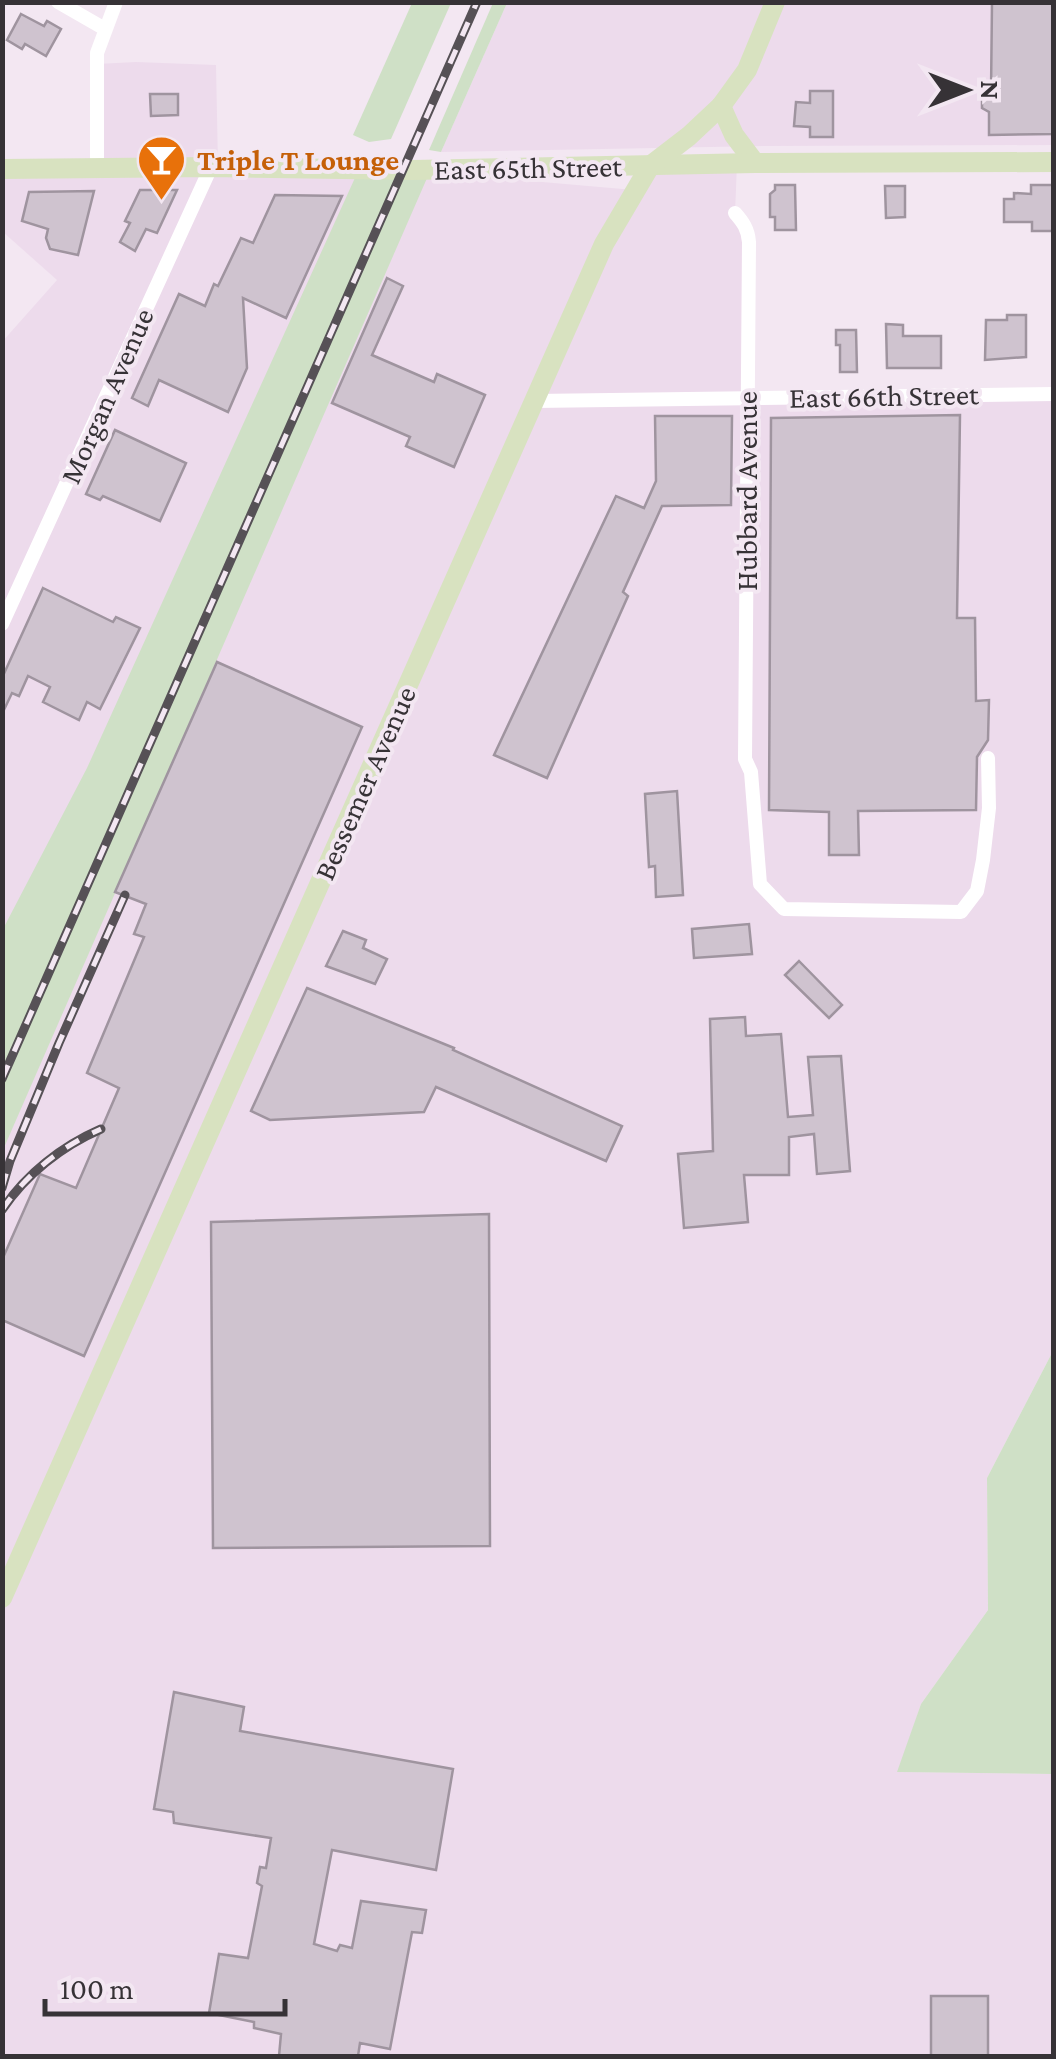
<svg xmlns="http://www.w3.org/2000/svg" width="1056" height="2059" font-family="'Crimson Pro',serif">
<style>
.built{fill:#eddbec}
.green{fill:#cfe0c6}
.building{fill:#cfc3cf;stroke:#9f949f;stroke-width:2.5}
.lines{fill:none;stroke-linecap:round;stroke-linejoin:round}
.street{stroke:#fff;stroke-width:14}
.secondary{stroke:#d8e2c0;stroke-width:20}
.rail-casing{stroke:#565156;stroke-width:9}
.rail{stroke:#f3e7f2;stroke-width:5;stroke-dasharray:15;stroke-linecap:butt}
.labels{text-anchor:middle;stroke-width:8;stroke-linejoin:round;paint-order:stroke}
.food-label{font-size:30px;font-weight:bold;fill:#c56008;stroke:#f3e7f2;text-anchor:start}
.street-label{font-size:30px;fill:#363236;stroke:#f3e7f2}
</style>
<rect width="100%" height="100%" fill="#f3e7f2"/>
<g class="built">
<path d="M507 3H1053V145L767 146 441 152Z"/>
<path d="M136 62 216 65 218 166 403 170 634 190 650 166 737 164 735 213 743 222 749 397 1053 394V1351L987 1478 988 1610 921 1704 898 1772 1053 1774V2056H3L2 342 57 280 3 232V169H97V64Z"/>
</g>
<g class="green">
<path d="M412 3H451L391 139 369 142 353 135Z"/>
<path d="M493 3H507L441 152 429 150Z"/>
<path d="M359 169H431L3 1150V929L87 768Z"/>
<path d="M1053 1351V1774L897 1772 921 1704 988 1610 987 1478Z"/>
</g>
<g class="building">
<path d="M992 2H1054V134L989 135V112L982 108V98L991 93Z"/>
<path d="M21 14 44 26 47 21 61 29 46 56 25 44 22 49 7 40Z"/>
<path d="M810 91H833V137H810V127L794 126 796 102 810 103Z"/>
<path d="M150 94H178V115L151 116Z"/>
<path d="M775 185H795L796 230H775V217H770V194L775 190Z"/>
<path d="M1031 185H1053V231H1032V222H1004V199H1014V193L1031 194Z"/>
<path d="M885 186H905V217L886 218Z"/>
<path d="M140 190H177L157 233 146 229 135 251 120 242 130 223 125 221Z"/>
<path d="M94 191 78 255 50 249 46 238 48 229 22 221 29 192Z"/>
<path d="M275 195 342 196 286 318 243 298 247 368 228 412 159 380 148 406 132 398 179 294 205 306 214 284 218 286 241 238 253 243Z"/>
<path d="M387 278 403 286 372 355 434 382 437 374 485 395 454 467 406 446 410 437 332 403Z"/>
<path d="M1007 315H1026V357L985 360 986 320H1007Z"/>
<path d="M886 324 903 325V336H941V368H887Z"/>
<path d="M836 330H856L857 372H840V345H836Z"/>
<path d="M960 415 957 618H975L976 701 989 700 988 740 977 757 976 810 858 811 859 855H829V812L769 810 771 418Z"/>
<path d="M655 416H732L731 505 662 506 623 592 628 596 547 778 494 755 616 496 644 508 656 481Z"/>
<path d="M115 430 186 463 160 521 103 496 100 500 86 494Z"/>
<path d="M43 588 113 622 116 617 140 628 100 709 87 702 79 720 43 702 50 687 28 676 19 696 12 693 2 714V678Z"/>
<path d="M217 662 362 727 84 1356 2 1320V1260L40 1174 76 1188 119 1088 87 1073 144 937 134 934 146 904 115 892Z"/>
<path d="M677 791 683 895 656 897 655 866 649 867 645 794Z"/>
<path d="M749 924 752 954 694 958 692 929Z"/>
<path d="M343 931 366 940 363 948 387 959 375 984 326 966Z"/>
<path d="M799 961 842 1005 829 1018 785 975Z"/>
<path d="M307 988 454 1048 453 1050 622 1126 606 1161 436 1087 424 1112 270 1120 251 1111Z"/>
<path d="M745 1017 746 1036 781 1034 788 1117 813 1115 808 1057 841 1056 850 1171 817 1174 814 1134 789 1137V1175H744L748 1222 684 1228 678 1154 713 1151 710 1019Z"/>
<path d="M489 1214 490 1546 213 1548 211 1222Z"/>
<path d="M174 1692 244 1707 240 1731 453 1769 436 1870 332 1850 314 1944 337 1951 340 1945 352 1948 361 1901 426 1910 422 1933 412 1932 390 2049 360 2043 358 2056H279L281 2034 254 2028V2022L209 2013 219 1954 248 1958 262 1886 257 1883 260 1867 266 1868 271 1838 174 1823 173 1812 154 1809Z"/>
<rect x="931" y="1996" width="57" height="60"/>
</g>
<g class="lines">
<g class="street">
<path d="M58 2 105 29"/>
<path d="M97 170V53L116 2"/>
<path d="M735 213C743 222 748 229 749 242L745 759 751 772 760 884 784 909 961 912 977 891 983 860 989 808 988 758"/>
<path d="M534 401 1054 394"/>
<path d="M2 624 211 167"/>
</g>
<g class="secondary">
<path d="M721 106 734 135 755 163"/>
<path d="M2 169 211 167 413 170 755 163 1054 162"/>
<path d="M2 1598 604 244 650 166 689 136 721 106 747 70 775 2"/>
</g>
<defs>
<g id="rail">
<path d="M2 1079 477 2"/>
<path d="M2 1188 10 1161 59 1043 125 895"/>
<path d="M2 1210C26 1174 62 1146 101 1129"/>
</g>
</defs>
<use href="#rail" class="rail-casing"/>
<use href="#rail" class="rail"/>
</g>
<defs>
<symbol id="bar-pin" viewBox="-11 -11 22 30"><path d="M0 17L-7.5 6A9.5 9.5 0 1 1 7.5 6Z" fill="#e8710a" stroke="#f3e7f2"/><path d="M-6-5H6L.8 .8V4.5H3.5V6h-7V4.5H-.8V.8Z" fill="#fff"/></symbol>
</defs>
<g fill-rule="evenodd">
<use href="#bar-pin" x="134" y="132" width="55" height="75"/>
</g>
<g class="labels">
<g class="food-label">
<text x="197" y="170">Triple T Lounge</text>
</g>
<g class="street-label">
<text transform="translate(528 168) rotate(-1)" y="10">East 65th Street</text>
<text transform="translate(107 396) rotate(-66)" y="10">Morgan Avenue</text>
<text transform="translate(884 396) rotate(-1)" y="10">East 66th Street</text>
<text transform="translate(747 491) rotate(-90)" y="10">Hubbard Avenue</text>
<text transform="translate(365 783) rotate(-66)" y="10">Bessemer Avenue</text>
</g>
</g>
<rect width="1056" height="2059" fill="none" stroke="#363236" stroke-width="10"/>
<g transform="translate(966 90) rotate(90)" stroke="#f3e7f2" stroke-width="8" paint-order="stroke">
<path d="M0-8L18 38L0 25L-18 38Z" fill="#363236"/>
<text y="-15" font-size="28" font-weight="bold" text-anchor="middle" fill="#363236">N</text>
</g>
<path d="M45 1999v15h240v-15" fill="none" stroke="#363236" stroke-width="5"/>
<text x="60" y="1999" font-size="30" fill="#363236" stroke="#f3e7f2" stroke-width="8" paint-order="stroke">100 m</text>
</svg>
